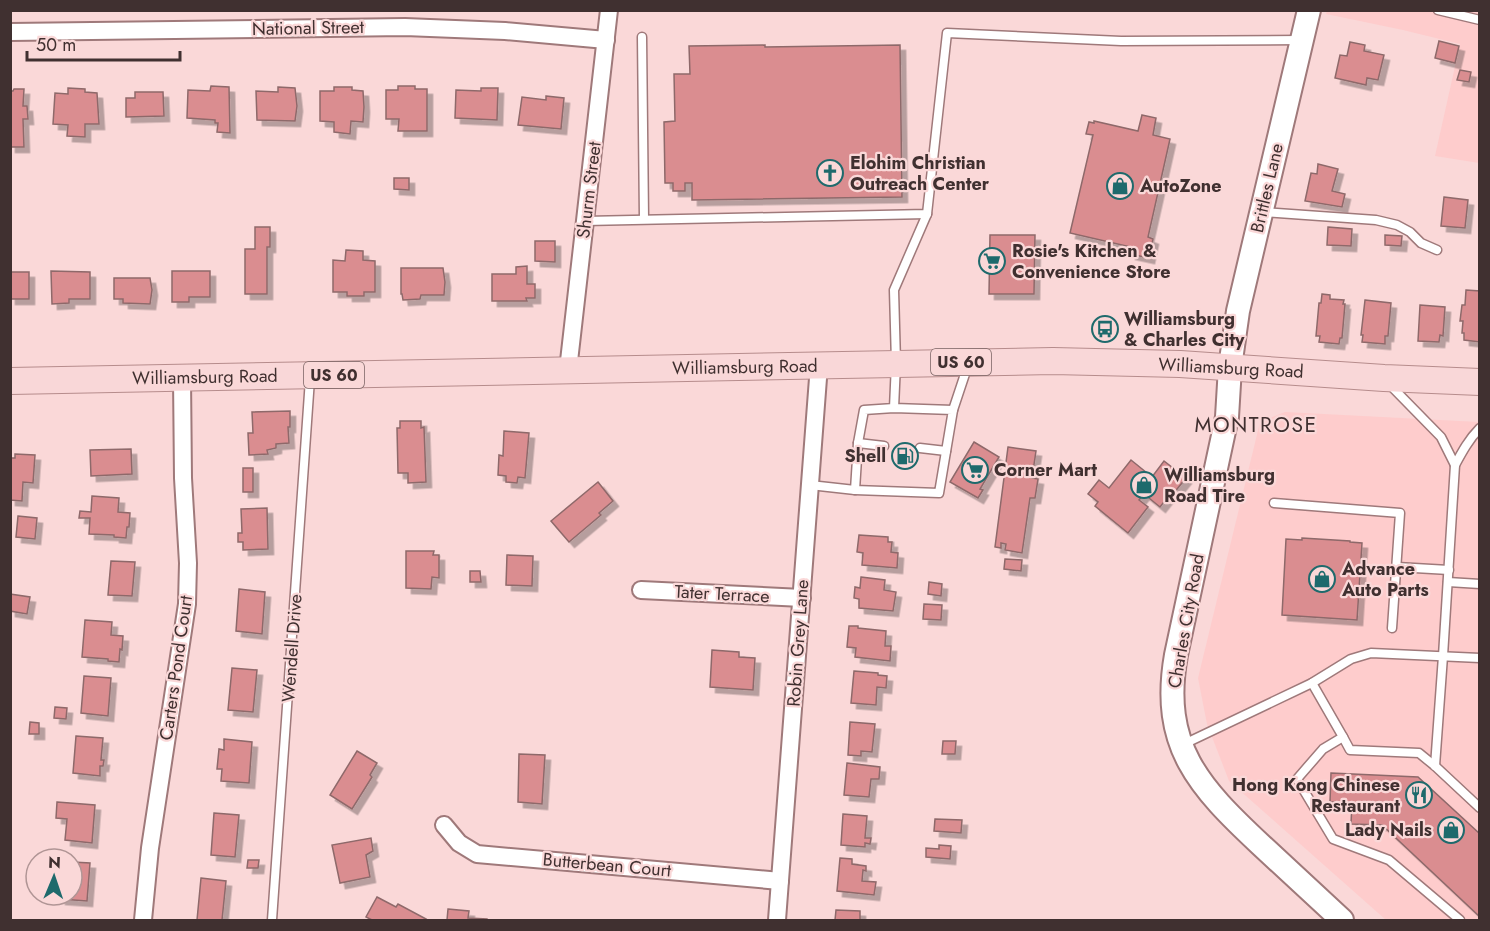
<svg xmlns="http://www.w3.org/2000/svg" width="1490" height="931" font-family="Jost,sans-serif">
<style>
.built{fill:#fecccc}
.building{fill:#da8d90;stroke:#8e696a;stroke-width:1.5;filter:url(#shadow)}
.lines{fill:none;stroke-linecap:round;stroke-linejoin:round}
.lane-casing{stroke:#9f797a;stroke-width:11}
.street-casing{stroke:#9f797a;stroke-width:20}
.secondary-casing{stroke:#9f797a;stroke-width:26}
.primary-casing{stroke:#b68c8c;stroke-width:28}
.lane{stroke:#fff;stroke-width:8}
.street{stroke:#fff;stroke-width:16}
.secondary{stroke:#fff;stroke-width:22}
.primary{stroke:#f9d7d8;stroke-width:26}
.labels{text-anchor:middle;stroke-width:4.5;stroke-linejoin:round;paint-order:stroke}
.shield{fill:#fad8d8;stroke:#786262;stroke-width:1.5}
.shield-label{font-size:16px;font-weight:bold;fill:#403030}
.street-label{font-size:18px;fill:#403030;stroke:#fad8d8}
.poi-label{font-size:18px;font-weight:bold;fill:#403030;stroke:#fad8d8;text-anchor:start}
.quarter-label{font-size:21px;letter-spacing:1.5px;fill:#403030;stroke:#fad8d8}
</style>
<defs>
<filter id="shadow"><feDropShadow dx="5.5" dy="5.5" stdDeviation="0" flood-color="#0004"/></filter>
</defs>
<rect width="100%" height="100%" fill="#fad8d8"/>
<g class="built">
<path d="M1327 10 1479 11V163L1435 156 1460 44 1403 30 1326 14Z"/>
<path d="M1285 412 1479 422V920H1386L1229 781 1207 724 1198 678 1260 422Z"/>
</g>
<g class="building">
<path d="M1439 41 1459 46 1455 63 1435 58Z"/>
<path d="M1350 42 1365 45 1364 51 1384 55 1378 80 1367 78 1366 85 1335 78 1340 55 1347 56Z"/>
<path d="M765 45V47L900 45 902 197 692 200V183H685V191H673V183H665L664 122 675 121 674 74H690L689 46Z"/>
<path d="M1460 70 1471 72 1469 82 1457 80Z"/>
<path d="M211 86 229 87 230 133 217 132 218 123H215V120L187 118 188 90 210 91Z"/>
<path d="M398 86H415V89H427V131H398L399 119H386V90H398Z"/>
<path d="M278 87 295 88 297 106 295 121 257 120 256 91 278 92Z"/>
<path d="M334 87H352V90L363 91 364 107 363 122 351 121 350 134 334 132V122L320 121V91H334Z"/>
<path d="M68 88 85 89V92L97 93 99 124H85V137L67 136 68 125 53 124 55 93 68 94Z"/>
<path d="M481 88H498L497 120 455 118 456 90 481 91Z"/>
<path d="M14 89H24L23 106H27L28 119H23L24 147H10V91H13Z"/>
<path d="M135 92H163L164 116 126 117V98H135Z"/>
<path d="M546 96 564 98 561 129 518 125 522 97 546 100Z"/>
<path d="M1142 115 1156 118 1153 135 1170 139 1148 237 1153 239 1149 258 1130 254 1131 247 1070 233 1093 135 1086 134 1089 122 1094 123V121L1138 131Z"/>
<path d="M1318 164 1338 169 1332 191 1345 194 1342 207 1305 201 1311 173 1317 174Z"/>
<path d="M394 178H409V190L394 189Z"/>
<path d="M1444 197 1468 200 1465 228 1441 226Z"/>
<path d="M255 227H270V247H267V294H245V249H255Z"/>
<path d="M1328 227 1352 229 1351 246 1327 245Z"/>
<path d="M990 235H1035L1034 294H989Z"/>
<path d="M1385 235 1402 236 1401 246 1385 245Z"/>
<path d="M535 241H555V262L535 261Z"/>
<path d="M346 250 363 251V260L375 261V292H364V296H347V292H333V260L345 261Z"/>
<path d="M527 266V284H535V298H526L527 301H492V274H516V267Z"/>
<path d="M401 268H443L445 282 444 295H421L420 299 403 300 402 294H401Z"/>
<path d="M51 271 90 272V299H69V303L52 304Z"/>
<path d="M172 271H210V297H189V302H172Z"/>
<rect x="10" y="272" width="19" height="27"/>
<path d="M114 278H150L152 290 150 304 123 303V299H114Z"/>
<path d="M1466 290 1480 291V342L1464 340V333H1462L1463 321H1460L1462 305H1465Z"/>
<path d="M1322 294 1330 295V299L1344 300 1343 304H1345L1342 338H1340L1339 344 1319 342 1320 336H1316L1319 303H1321Z"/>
<path d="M1365 300 1391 303 1388 336H1385V344L1362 342 1363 335H1361Z"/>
<path d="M1420 305 1445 307 1443 336 1440 335 1439 342 1418 341Z"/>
<path d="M290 411V427H288L289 443 276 444V448L267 450 268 454 249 455 248 433H253L252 412Z"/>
<path d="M400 421H421V428L424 427 426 482 408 483V473H398L397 428H400Z"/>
<path d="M504 431 529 433 525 478 518 477 517 483 506 482V476L498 475 499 455 503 456Z"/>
<path d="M974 442 999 457 980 489 983 490 978 498 950 482Z"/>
<path d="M1008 447 1036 451 1032 478 1038 479 1035 498H1030L1022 553 1005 550 1006 544 1001 543V548L995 547Z"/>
<path d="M131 449 132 474 91 476 90 450Z"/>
<path d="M15 454 35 455 33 483 23 482 22 501 10 500V458H15Z"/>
<path d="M1131 460 1152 477 1164 461 1186 478 1173 494 1171 493 1160 507 1144 494 1139 500 1148 507 1128 533 1095 506 1098 502 1088 494 1099 480 1109 488Z"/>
<rect x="243" y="468" width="10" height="24"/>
<path d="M598 482 613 501 599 513 601 515 569 542 551 521Z"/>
<path d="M92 496 119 498 118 512 130 513 129 527H127L126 538 114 537V535L89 534 90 518H79L80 511 91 512Z"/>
<path d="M267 508 268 549 243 550V542H238V533H242L241 509Z"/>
<path d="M18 516 37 518 35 539 16 537Z"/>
<path d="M859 535 888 537V542H892L891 552 898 553 897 568 862 565 863 553 857 552Z"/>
<path d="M1302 538 1350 541V542L1362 543 1357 620 1282 615 1286 539 1302 540Z"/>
<path d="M406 551H434L433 555H439V578L432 577 431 589 406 588Z"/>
<path d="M507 555 533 556 532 586 506 585Z"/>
<path d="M1005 559 1022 560 1021 571 1004 569Z"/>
<path d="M111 561 135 562 132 596 108 595Z"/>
<path d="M470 571H480L481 582H470Z"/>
<path d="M861 577 885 580 884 590 896 592 893 611 859 608V599L854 598 855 587 860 588Z"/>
<path d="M929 582 942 584 941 596 928 594Z"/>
<path d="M239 589 265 592 262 634 236 631Z"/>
<path d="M10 594 30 597 27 614 10 611Z"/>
<path d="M924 604 942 605 941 620 923 619Z"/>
<path d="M85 620 112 622 111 635 123 636 122 650 120 649 119 662 108 661V659L82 657Z"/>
<path d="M849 626H858V628L886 631 885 646H891L890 661 855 657 856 648 847 647Z"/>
<path d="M712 650 739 652V657L755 658 753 690 710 687Z"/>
<path d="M232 668 257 670 253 712 228 710Z"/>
<path d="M854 671 878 673V675L887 676 886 688 877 687 876 705 851 703Z"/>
<path d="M84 676 111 678 108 716 81 713Z"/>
<path d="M55 707 67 708 66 719 54 718Z"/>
<path d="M30 722 39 723V734H29Z"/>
<path d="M850 722 875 724 872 752 861 751V756L848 755Z"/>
<path d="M76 736 103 738 101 760H104L103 766H100V776L73 773Z"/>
<path d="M224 739 252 742 249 783 221 781 222 769H217L219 749 224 750Z"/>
<path d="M943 741H956L955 754H942Z"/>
<path d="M357 751 377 763 370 775 372 777 352 809 330 795Z"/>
<path d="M519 754 545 755 542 804 518 802Z"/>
<path d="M847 763 880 767 879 779H871L869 797 844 795Z"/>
<path d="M1331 773 1418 777 1480 834V917L1382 825 1351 824 1352 802H1330Z"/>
<path d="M57 802 95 805 92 843 65 840 67 819 56 818Z"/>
<path d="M214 813 239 815 235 857 211 855Z"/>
<path d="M843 814 867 816 865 838H871L870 844 865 843V847L841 845Z"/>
<path d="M935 819 962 820 961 833 934 831Z"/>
<path d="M371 838 373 851 366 855 370 877 340 883 332 845Z"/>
<path d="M939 845 951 846 950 859 926 857V848L939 849Z"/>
<path d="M840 858 852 859V864L866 866V871L863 870 862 881 876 882 874 895 837 891Z"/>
<path d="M248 860H259L258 868H247Z"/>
<path d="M72 862 90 863 87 901 60 899V895H72Z"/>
<path d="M201 878 226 881 222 920H197Z"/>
<path d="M377 897 396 907 398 904 426 919 425 920H372L366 917Z"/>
<path d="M448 909 469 911 468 918 487 919V920H447Z"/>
<path d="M836 910 860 911V920H835Z"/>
</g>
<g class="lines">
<defs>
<g id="lane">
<path d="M1438 10 1480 20"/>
<path d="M642 37 644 219"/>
<path d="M1262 212 1376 220 1397 225 1410 232 1421 243 1437 250"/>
<path d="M585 221 927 214 947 33 1121 41 1302 40"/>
<path d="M1390 385 1441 437 1455 465"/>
<path d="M894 408 953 410 939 493 855 490 858 443 864 410 894 408 896 363 894 290 927 214"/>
<path d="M953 410 968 365"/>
<path d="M858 443 884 446"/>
<path d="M920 448 946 451"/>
<path d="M810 485 855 490"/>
<path d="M1274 503 1400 513 1392 628"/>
<path d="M1397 567 1449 570"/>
<path d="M1448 582 1480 584"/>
<path d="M1312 683 1343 737 1323 749 1297 779 1333 839 1389 860 1460 920"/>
<path d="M1343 737 1350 750 1419 753 1435 766 1480 808"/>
<path d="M1184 744 1312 683 1351 659 1371 653 1480 658"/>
<path d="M1435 766 1443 656 1455 465C1462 452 1469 439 1480 428"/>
<path d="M272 920 310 379"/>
</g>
<g id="street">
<path d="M10 32 405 27 505 31 606 40"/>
<path d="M568 370 609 10"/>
<path d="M641 590 802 598"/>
<path d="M444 825 459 843 477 854 780 881"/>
<path d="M143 920 150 848 187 604 188 563 183 478 182 378"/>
<path d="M777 920 819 365"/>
</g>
<path id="secondary" d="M1309 10 1238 311 1230 367 1227 417 1176 655C1160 746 1199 787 1261 845 1288 870 1315 895 1342 920"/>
<path id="primary" d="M10 381 1053 361 1180 364 1384 378 1480 382"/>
</defs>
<use href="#lane" class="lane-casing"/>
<use href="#street" class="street-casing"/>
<use href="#secondary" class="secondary-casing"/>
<use href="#primary" class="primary-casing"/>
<use href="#lane" class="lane"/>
<use href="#street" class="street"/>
<use href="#secondary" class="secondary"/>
<use href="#primary" class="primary"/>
</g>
<defs>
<symbol id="church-ring" viewBox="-11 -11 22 22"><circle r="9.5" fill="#fad8d8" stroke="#1e6a6c" stroke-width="1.5"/><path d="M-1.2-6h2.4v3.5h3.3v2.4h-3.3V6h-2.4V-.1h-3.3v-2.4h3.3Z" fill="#1e6a6c"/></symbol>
<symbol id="shop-ring" viewBox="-11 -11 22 22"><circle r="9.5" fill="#fad8d8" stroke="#1e6a6c" stroke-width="1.5"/><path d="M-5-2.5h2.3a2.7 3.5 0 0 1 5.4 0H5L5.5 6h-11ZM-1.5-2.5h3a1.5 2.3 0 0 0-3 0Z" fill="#1e6a6c"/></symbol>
<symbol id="supermarket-ring" viewBox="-11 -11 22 22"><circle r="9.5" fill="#fad8d8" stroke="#1e6a6c" stroke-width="1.5"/><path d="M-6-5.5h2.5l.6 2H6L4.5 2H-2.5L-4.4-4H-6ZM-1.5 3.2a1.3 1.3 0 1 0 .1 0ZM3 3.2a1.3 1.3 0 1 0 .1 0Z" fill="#1e6a6c"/></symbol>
<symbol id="bus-ring" viewBox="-11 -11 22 22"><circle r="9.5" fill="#fad8d8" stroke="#1e6a6c" stroke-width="1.5"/><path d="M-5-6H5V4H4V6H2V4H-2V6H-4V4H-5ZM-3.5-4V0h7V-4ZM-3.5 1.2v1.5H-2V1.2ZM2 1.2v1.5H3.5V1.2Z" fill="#1e6a6c"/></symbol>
<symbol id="fuel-ring" viewBox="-11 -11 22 22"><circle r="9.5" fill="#fad8d8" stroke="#1e6a6c" stroke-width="1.5"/><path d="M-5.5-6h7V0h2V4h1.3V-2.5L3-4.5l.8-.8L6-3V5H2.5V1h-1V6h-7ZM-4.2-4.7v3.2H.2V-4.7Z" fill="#1e6a6c"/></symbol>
<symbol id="restaurant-ring" viewBox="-11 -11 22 22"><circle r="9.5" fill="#fad8d8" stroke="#1e6a6c" stroke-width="1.5"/><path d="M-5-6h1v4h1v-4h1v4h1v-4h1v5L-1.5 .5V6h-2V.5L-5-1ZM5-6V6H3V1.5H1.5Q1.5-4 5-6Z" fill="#1e6a6c"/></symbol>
</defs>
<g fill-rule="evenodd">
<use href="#church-ring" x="815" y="158" width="30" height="30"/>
<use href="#shop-ring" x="1105" y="171" width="30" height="30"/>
<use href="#supermarket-ring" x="977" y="246" width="30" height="30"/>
<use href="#bus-ring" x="1090" y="314" width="30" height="30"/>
<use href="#fuel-ring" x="890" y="441" width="30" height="30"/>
<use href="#supermarket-ring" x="960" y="455" width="30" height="30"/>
<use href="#shop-ring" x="1129" y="470" width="30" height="30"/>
<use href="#shop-ring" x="1307" y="564" width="30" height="30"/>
<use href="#restaurant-ring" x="1404" y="780" width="30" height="30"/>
<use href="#shop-ring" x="1436" y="815" width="30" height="30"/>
</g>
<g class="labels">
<g class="shield">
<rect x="931" y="349" width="60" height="26" rx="4.5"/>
<rect x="304" y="362" width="60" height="26" rx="4.5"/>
</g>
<g class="shield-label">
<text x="961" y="368">US 60</text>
<text x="334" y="381">US 60</text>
</g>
<g class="street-label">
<text transform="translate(308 28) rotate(-1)" y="6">National Street</text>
<text transform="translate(1267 188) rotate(-77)" y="6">Brittles Lane</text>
<text transform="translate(589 190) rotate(-83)" y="6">Shurm Street</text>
<text transform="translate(745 367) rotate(-1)" y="6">Williamsburg Road</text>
<text transform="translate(1231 368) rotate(3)" y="6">Williamsburg Road</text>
<text transform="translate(205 377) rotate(-1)" y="6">Williamsburg Road</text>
<text transform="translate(722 594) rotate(3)" y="6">Tater Terrace</text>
<text transform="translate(1186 621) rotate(-80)" y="6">Charles City Road</text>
<text transform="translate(798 643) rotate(-86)" y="6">Robin Grey Lane</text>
<text transform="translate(292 648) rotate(-86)" y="6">Wendell Drive</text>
<text transform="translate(176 668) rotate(-82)" y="6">Carters Pond Court</text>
<text transform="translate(607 865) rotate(5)" y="6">Butterbean Court</text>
</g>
<g class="poi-label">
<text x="850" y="169">Elohim Christian<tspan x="850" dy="21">Outreach Center</tspan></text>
<text x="1140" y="192">AutoZone</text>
<text x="1012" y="257">Rosie's Kitchen &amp;<tspan x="1012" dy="21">Convenience Store</tspan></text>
<text x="1124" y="325">Williamsburg<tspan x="1124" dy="21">&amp; Charles City</tspan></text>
<text x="886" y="462" text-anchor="end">Shell</text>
<text x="994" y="476">Corner Mart</text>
<text x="1164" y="481">Williamsburg<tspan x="1164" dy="21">Road Tire</tspan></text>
<text x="1342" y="575">Advance<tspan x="1342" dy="21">Auto Parts</tspan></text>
<text x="1400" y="791" text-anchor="end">Hong Kong Chinese<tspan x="1400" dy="21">Restaurant</tspan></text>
<text x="1432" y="836" text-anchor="end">Lady Nails</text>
</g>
<g class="quarter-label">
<text x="1256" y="432">MONTROSE</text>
</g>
</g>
<rect width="1490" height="931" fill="none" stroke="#403030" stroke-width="24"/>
<g transform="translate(54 877) rotate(2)"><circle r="28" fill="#fad8d8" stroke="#b09595" stroke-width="1.5"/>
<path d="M0-4.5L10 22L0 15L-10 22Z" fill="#1e6a6c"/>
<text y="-9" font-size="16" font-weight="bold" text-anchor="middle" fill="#403030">N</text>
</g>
<path d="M27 51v9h153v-9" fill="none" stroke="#403030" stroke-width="3"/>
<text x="36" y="51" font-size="18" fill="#403030" stroke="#fad8d8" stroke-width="4.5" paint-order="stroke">50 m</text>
</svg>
